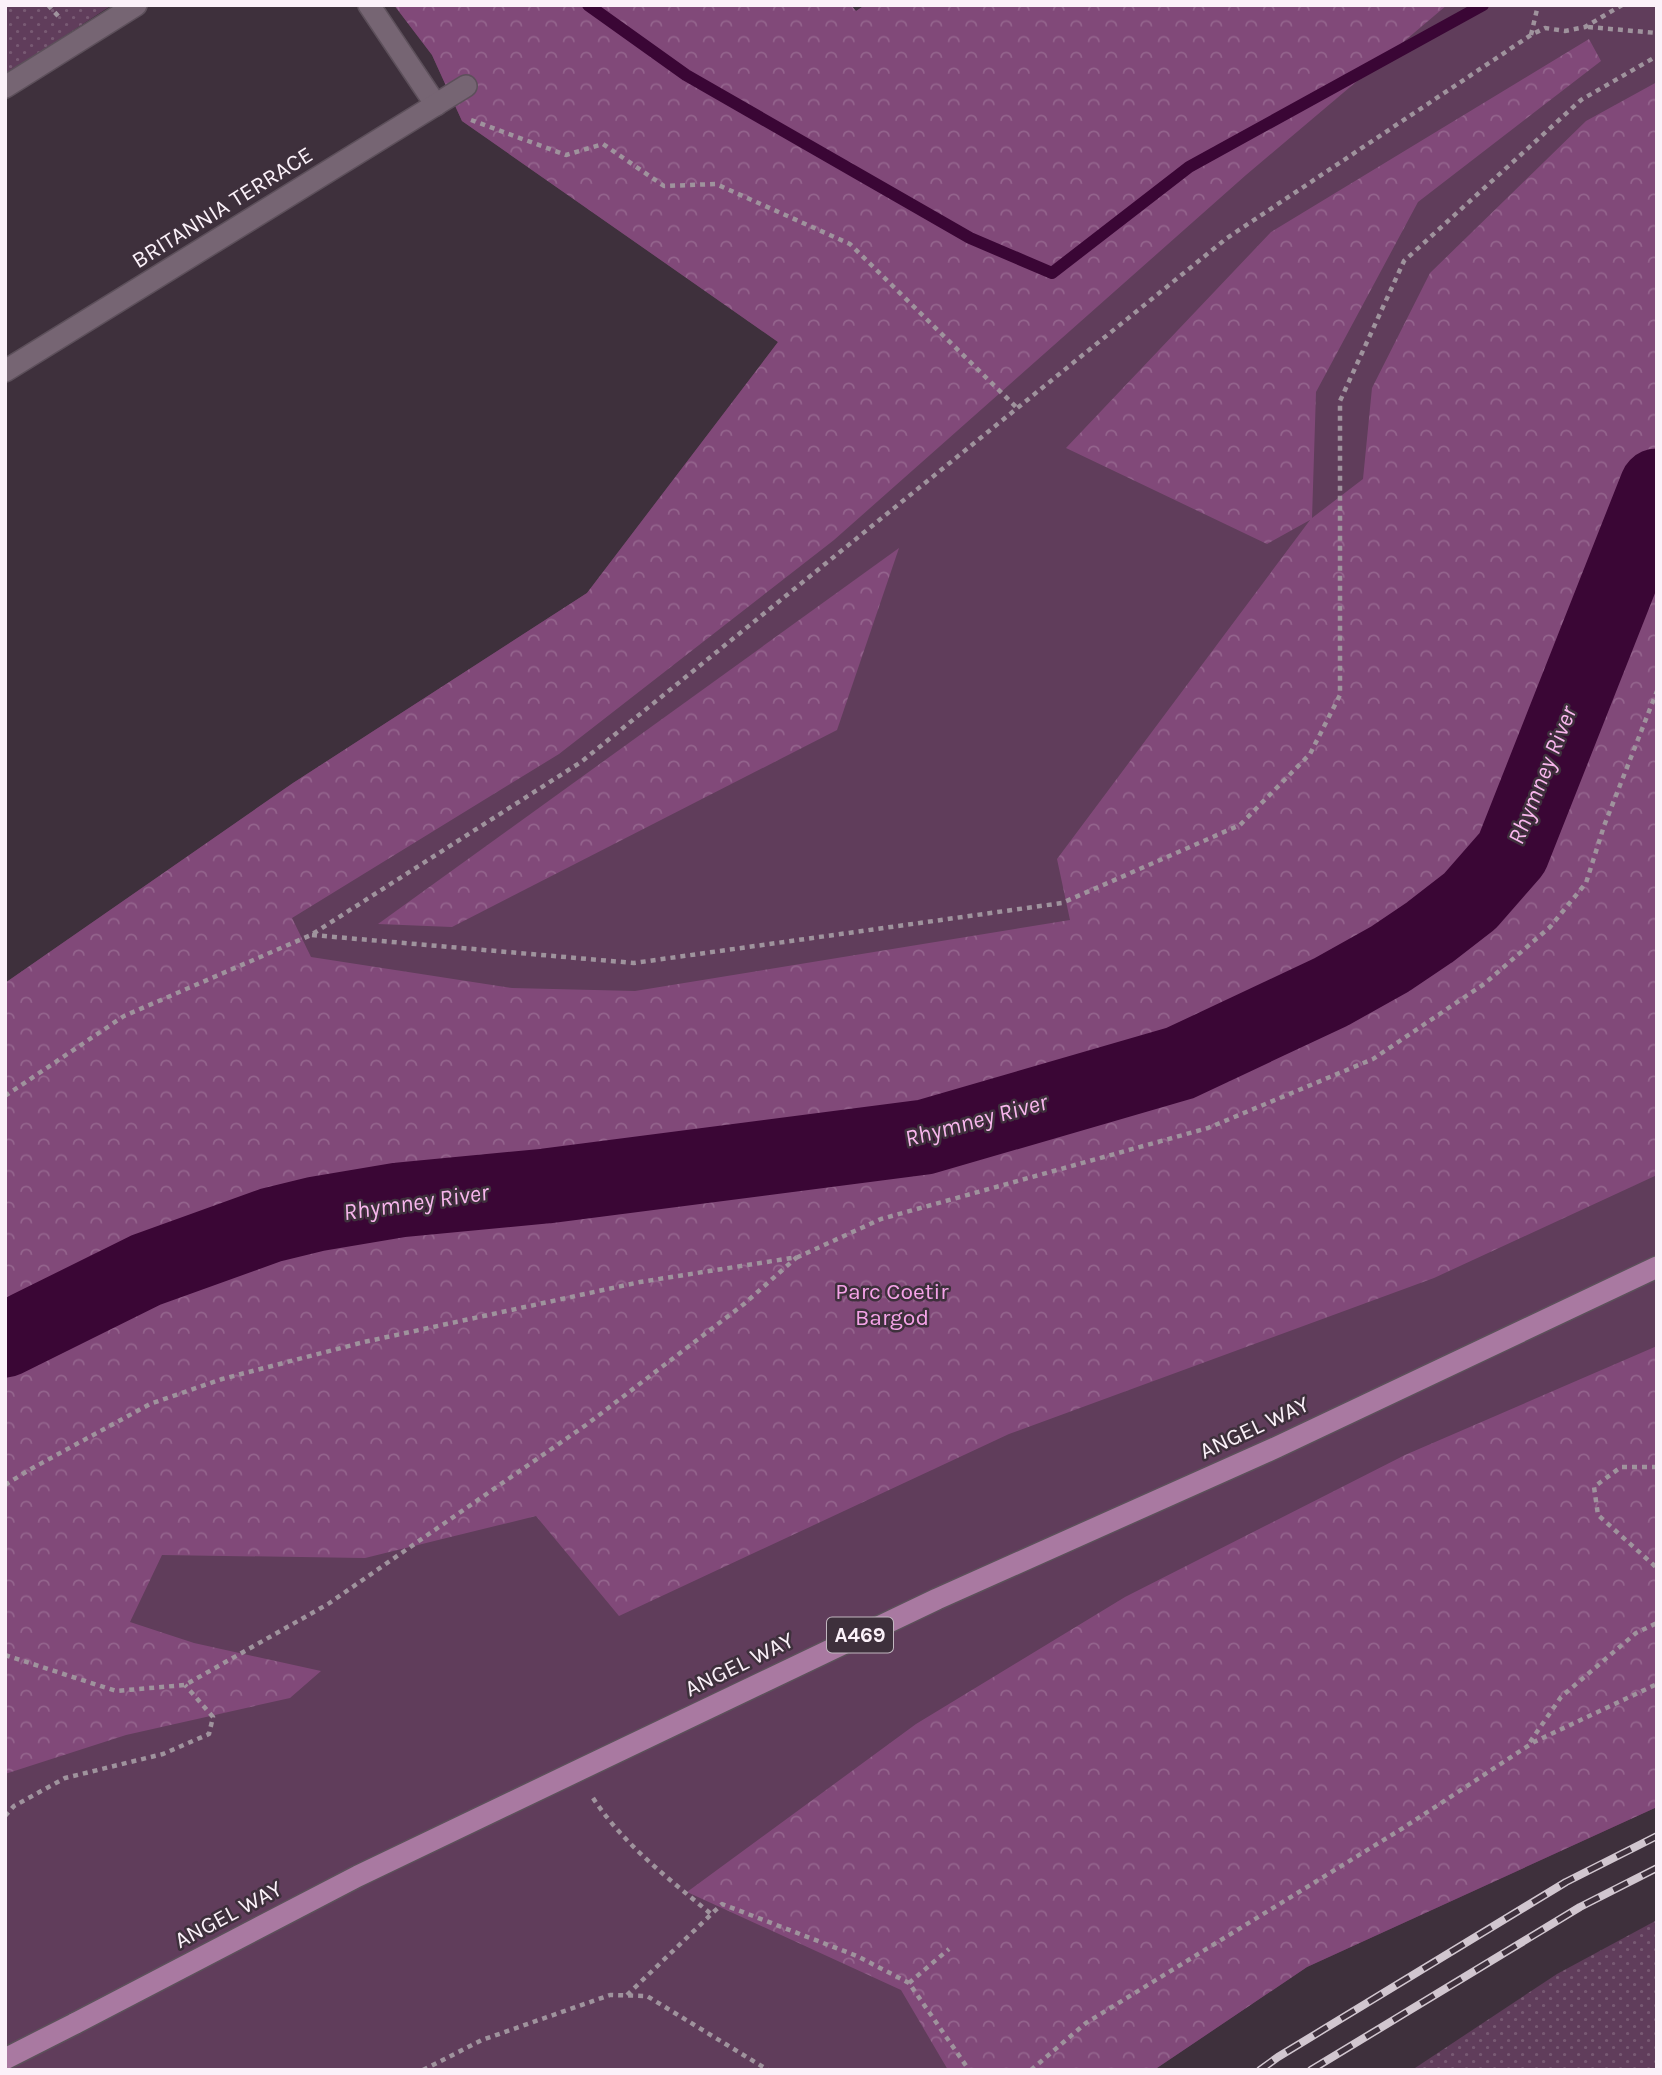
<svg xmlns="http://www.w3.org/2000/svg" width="1662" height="2075" font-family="Karla,sans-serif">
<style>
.green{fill:#603d5b}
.forest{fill:url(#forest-crowns)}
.garden{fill:url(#garden-dots)}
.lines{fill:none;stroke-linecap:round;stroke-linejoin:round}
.stream{stroke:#3a0635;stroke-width:12}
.river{stroke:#3a0635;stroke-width:75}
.minor-casing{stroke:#5d505b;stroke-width:24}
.major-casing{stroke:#5d505b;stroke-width:24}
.path{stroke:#9f939d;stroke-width:4.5;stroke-dasharray:5 5;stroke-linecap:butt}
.minor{stroke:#766573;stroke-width:21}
.major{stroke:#a979a1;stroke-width:21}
.rail-casing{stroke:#d1c6cf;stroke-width:8}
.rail{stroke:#3e303c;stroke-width:5;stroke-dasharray:16;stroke-linecap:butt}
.major-bridge-casing{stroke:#5d505b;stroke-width:24;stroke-linecap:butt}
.major-bridge{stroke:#a979a1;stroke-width:21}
.labels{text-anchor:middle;stroke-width:5;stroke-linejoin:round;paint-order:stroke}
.shield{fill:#3e303c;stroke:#c2b7c0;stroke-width:2}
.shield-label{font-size:21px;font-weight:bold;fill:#fbf1f9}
.street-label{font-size:23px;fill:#fbf1f9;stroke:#3e303c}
.park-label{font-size:23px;fill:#f5a3e8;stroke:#3e303c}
.water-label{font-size:24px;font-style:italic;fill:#f8b6ed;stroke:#3e303c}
</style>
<defs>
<pattern id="forest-crowns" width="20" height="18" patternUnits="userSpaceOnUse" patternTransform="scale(1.75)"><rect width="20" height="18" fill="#814979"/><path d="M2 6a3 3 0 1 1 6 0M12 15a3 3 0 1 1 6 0" fill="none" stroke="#94648d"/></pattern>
<pattern id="garden-dots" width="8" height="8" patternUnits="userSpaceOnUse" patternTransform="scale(1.75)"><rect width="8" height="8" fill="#603d5b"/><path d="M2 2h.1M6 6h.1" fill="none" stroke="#785a73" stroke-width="1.8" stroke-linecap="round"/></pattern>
</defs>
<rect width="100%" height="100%" fill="#3e303c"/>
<path class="green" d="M394 5H851L856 11 865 5H1657V1807L1307 1967 1154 2070H5V983L293 783 587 593 778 342 462 121 432 55Z"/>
<g class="forest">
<path d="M394 5H851L856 11 865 5H1447L1246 175 834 540 559 754 292 918 311 957 512 988 635 991 1070 920 1057 859 1310 520 1267 544 1066 448 1271 232 1589 39 1601 61 1418 202 1316 392 1312 518 1363 479 1372 388 1430 273 1586 121 1657 82V1175L1434 1278 1009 1434 619 1616 536 1516 365 1558 162 1555 130 1622 194 1643 321 1671 290 1698 126 1735 5 1774V983L293 783 587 593 778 342 462 121 432 55Z"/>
<path d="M899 548 837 730 452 927 378 924Z"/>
<path d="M1657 1346V1807L1307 1967 1154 2070H948L901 1990 687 1892 916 1724 1125 1597 1405 1455Z"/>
</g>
<g class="garden">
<path d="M5 5H112L5 75Z"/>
<path d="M1657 1920V2070H1412L1557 1974Z"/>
</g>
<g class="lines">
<path class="stream" d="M588 5 686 75 970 238 1052 273 1189 167 1483 5"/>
<path class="river" d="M5 1340 146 1270 271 1225 316 1214 399 1200 546 1186 925 1137 1180 1063 1331 992 1390 959 1430 932 1470 901 1512 853 1657 486"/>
<defs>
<g id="minor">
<path d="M369 5 436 105"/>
<path d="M5 87 136 5"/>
<path d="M5 371 466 86"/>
</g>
<path id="major" d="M74 2024 358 1876 575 1772 937 1599 1277 1447 1657 1267"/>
</defs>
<use href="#minor" class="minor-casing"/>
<use href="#major" class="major-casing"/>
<g class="path">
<path d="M48 5 59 17"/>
<path d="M1588 27 1657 33"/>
<path d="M1531 35 1538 5"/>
<path d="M471 120 566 155 603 144 664 186 716 184 850 244 1017 408"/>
<path d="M312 935 634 963 1062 903 1240 825 1310 754 1340 695V401L1404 261 1581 100 1657 56"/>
<path d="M5 1096 124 1016 311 935 581 762 1227 238 1531 35 1545 28 1565 31 1585 27 1622 5"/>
<path d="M1657 1467H1621L1594 1487 1598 1515 1657 1568"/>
<path d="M5 1485 29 1470 150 1404 222 1379 364 1342 640 1282 798 1257 881 1219 1208 1128 1373 1059 1484 984 1550 927 1586 883 1604 826 1657 691"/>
<path d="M5 1655 116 1691 185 1685 328 1604 586 1425 744 1304 797 1257"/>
<path d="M1530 1742 1561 1697 1636 1633 1657 1623"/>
<path d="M593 1798C624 1845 668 1878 711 1914"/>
<path d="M5 1816 14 1806 65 1778 163 1754 209 1734 213 1717 185 1685"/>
<path d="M909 1983 949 1949"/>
<path d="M627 1995 722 1904 857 1956 909 1983 969 2070"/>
<path d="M423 2070 482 2040 610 1995 647 1996 768 2070"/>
<path d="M1031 2070 1086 2023 1403 1828 1534 1742 1657 1684"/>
</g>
<use href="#minor" class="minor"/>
<use href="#major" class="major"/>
<defs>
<g id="rail">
<path d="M1260 2070 1278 2057 1566 1882 1657 1836"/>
<path d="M1311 2070 1580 1907 1657 1868"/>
</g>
</defs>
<use href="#rail" class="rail-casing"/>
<use href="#rail" class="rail"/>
<defs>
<path id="major-bridge" d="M5 2059 74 2024"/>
</defs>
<use href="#major-bridge" class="major-bridge-casing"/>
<use href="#major-bridge" class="major-bridge"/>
</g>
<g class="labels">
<rect class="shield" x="827" y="1617.5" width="66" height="35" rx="5"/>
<g class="shield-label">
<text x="860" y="1642">A469</text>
</g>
<g class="street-label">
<text transform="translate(222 207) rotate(-32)" y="8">BRITANNIA TERRACE</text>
<text transform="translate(1254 1427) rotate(-25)" y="8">ANGEL WAY</text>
<text transform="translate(739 1664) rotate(-26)" y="8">ANGEL WAY</text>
<text transform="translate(228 1914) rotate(-28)" y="8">ANGEL WAY</text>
</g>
<g class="park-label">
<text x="892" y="1299">Parc Coetir<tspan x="892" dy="26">Bargod</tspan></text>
</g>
<g class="water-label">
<text transform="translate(1542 775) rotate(-68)" y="8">Rhymney River</text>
<text transform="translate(976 1120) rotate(-15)" y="8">Rhymney River</text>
<text transform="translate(416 1202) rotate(-8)" y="8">Rhymney River</text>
</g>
</g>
<rect width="1662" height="2075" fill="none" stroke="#fbf1f9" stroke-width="14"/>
</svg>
